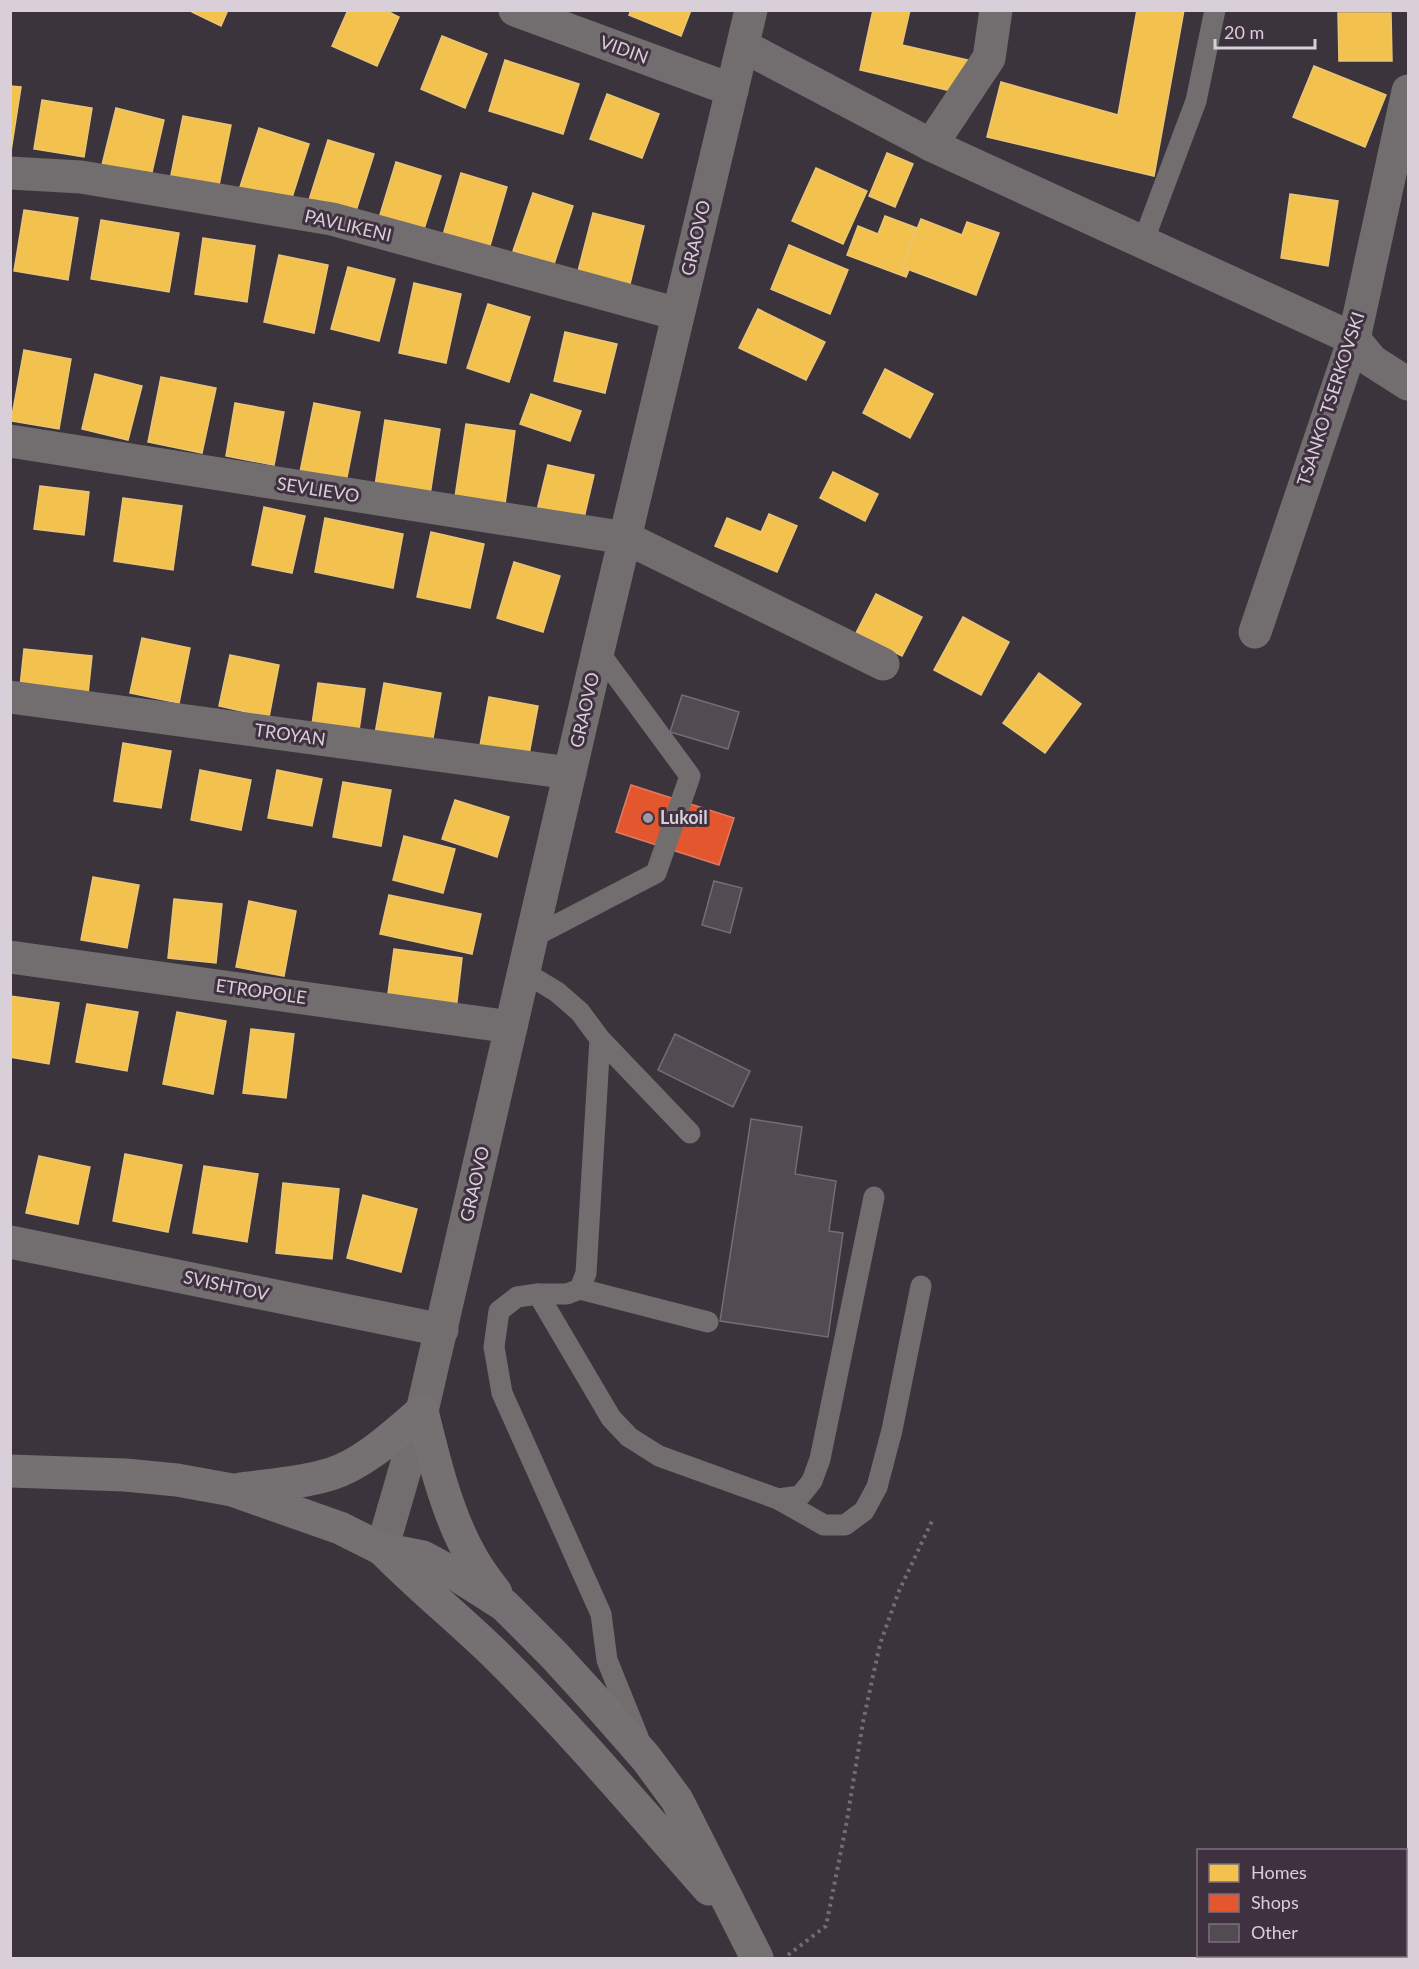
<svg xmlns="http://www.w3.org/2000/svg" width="1419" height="1969" font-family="Lato,sans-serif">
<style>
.homes{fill:#f2c14e;stroke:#eac577;stroke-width:1.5}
.shops{fill:#e4572e;stroke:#e07b61;stroke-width:1.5}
.building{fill:#524b52;stroke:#746d74;stroke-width:1.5}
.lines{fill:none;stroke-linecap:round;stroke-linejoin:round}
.path{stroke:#726e70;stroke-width:4;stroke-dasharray:3 4.5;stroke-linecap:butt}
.lane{stroke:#726d6f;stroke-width:21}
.street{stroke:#726d6f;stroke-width:33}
.secondary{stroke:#757072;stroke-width:33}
.poi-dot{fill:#a199a1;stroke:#3f313f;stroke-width:2}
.labels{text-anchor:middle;stroke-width:6;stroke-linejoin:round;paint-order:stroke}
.street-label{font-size:18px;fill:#d8cfd8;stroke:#3f313f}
.poi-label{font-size:18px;font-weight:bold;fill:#d8cfd8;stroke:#3f313f;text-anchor:start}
</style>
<rect width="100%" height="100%" fill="#3c343c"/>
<g class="homes">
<path d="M192 10H228L221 26 192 12Z"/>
<path d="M348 10H385L399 17 377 66 332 46Z"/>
<path d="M631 10H691L681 36 629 15Z"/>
<path d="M873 10H910L902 45 968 60 960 93 860 70Z"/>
<path d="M1137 10H1184L1154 176 987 137 1001 82 1118 115Z"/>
<path d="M1338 13H1391L1392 61H1339Z"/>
<path d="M442 36 487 54 465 108 421 89Z"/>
<path d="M505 60 579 84 563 134 489 111Z"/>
<path d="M1314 66 1386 95 1365 147 1293 117Z"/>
<path d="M10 86 21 87 11 151H10Z"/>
<path d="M607 94 659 114 642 158 590 139Z"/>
<path d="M42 100 92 108 84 157 34 149Z"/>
<path d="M116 108 164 120 149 185 100 173Z"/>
<path d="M183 116 231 125 218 190 170 180Z"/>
<path d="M259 128 309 144 289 207 239 190Z"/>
<path d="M328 140 374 154 355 214 309 200Z"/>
<path d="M887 153 913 164 895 207 869 196Z"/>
<path d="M396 162 441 176 423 232 379 218Z"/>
<path d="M816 168 867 191 843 244 792 221Z"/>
<path d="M461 173 507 187 489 249 443 235Z"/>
<path d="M533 193 573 206 554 264 513 251Z"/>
<path d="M1290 194 1338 201 1328 266 1281 258Z"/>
<path d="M24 210 78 218 68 280 14 271Z"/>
<path d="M593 213 644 226 628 292 576 279Z"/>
<path d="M885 216 917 228 902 267 909 270 906 277 847 255 858 226 878 234Z"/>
<path d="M921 219 962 235 967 222 999 233 976 295 902 267Z"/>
<path d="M101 220 179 233 169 292 91 279Z"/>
<path d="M203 238 255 246 247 302 195 294Z"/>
<path d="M789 245 848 270 830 314 771 289Z"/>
<path d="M279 255 328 265 314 333 264 322Z"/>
<path d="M348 267 395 279 379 341 331 329Z"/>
<path d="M414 283 461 294 446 363 399 353Z"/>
<path d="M488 304 530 317 509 382 467 368Z"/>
<path d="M758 309 825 342 806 380 739 348Z"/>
<path d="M565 332 617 344 605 393 554 381Z"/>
<path d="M24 350 71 359 59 429 11 421Z"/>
<path d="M885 369 933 394 910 438 863 413Z"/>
<path d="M95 374 142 386 128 440 82 429Z"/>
<path d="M161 377 216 388 202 453 148 442Z"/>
<path d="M531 394 581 411 570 441 520 424Z"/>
<path d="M235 403 284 412 274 465 226 456Z"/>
<path d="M314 403 360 412 346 482 300 472Z"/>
<path d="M385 420 440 429 430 495 375 486Z"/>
<path d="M466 424 515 431 505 504 455 497Z"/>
<path d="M548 465 594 475 583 522 537 510Z"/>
<path d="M833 472 878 494 865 521 820 498Z"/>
<path d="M40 486 89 492 84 535 34 529Z"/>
<path d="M123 498 182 506 173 570 114 561Z"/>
<path d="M264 507 305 516 292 573 252 565Z"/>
<path d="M769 514 797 526 777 572 715 546 727 518 761 532Z"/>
<path d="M325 518 403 534 393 588 315 572Z"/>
<path d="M431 532 484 544 470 608 417 597Z"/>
<path d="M514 562 560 576 543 632 497 618Z"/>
<path d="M876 594 922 617 902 656 856 633Z"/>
<path d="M963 617 1009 642 981 695 934 670Z"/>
<path d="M142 638 190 648 179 703 130 693Z"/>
<path d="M24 649 92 656 88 694 20 687Z"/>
<path d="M230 655 279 665 269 717 219 706Z"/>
<path d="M1039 673 1081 704 1045 753 1003 723Z"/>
<path d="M318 683 365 689 358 737 311 731Z"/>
<path d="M384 683 441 693 432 744 375 734Z"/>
<path d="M489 697 538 706 528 760 479 751Z"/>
<path d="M123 743 171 751 161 808 114 801Z"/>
<path d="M200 770 251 780 241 830 191 820Z"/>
<path d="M277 770 322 779 312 826 268 818Z"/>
<path d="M343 782 391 790 381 846 333 837Z"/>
<path d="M455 800 509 817 497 857 442 839Z"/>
<path d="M404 836 455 849 443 893 393 880Z"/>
<path d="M93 877 139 885 127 948 81 940Z"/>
<path d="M389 895 481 914 472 954 380 934Z"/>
<path d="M174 899 222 904 216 963 168 958Z"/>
<path d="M249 901 296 911 284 976 236 967Z"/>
<path d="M394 949 462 958 456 1010 387 1001Z"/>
<path d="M10 996 59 1003 49 1064 10 1057Z"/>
<path d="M87 1004 138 1012 127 1071 76 1062Z"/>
<path d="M177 1012 226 1021 213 1094 163 1084Z"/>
<path d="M251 1029 294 1034 286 1098 243 1093Z"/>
<path d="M125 1154 182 1165 168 1232 113 1221Z"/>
<path d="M39 1156 90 1167 78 1224 26 1213Z"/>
<path d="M204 1166 258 1174 247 1242 193 1233Z"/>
<path d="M283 1183 339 1189 332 1259 276 1253Z"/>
<path d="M363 1195 417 1209 401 1272 347 1258Z"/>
</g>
<path class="shops" d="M631 785 734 818 719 865 616 832Z"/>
<g class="building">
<path d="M682 695 739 712 728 749 670 732Z"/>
<path d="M714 881 742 888 730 933 702 925Z"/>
<path d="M675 1034 750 1071 733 1107 658 1070Z"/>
<path d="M751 1119 802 1127 795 1174 836 1181 829 1231 843 1233 828 1337 720 1321Z"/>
</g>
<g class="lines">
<path class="path" d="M788 1955 826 1926 846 1826 863 1722 880 1644 899 1591 932 1521"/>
<g class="lane">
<path d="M1143 242 1196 101 1215 10"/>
<path d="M531 938 656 873 690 776 598 651"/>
<path d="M524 972 557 992 580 1012 600 1039 586 1273 580 1289 567 1294H538L517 1297 499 1311 494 1347 502 1393 601 1614 607 1660 638 1737"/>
<path d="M600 1039 690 1133"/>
<path d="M580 1289 708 1322"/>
<path d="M538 1294 611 1418 629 1437 659 1456 778 1499 824 1525H845L864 1511 877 1487 892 1430 921 1286"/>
<path d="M778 1499 800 1496 812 1481 820 1459 874 1197"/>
</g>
<g class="street">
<path d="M515 10 732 90"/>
<path d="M743 46 931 145 1354 339 1372 361 1408 384"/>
<path d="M931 145 989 58 996 10"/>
<path d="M10 173 81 177 332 219 678 314"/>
<path d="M10 441 626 538 883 664"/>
<path d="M1255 632 1354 339 1408 91"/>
<path d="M10 697 570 773"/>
<path d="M10 957 511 1027"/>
<path d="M10 1242 442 1330"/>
<path d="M382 1549 422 1411 598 651 751 10"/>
</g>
<g class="secondary">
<path d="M10 1471 125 1475 177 1480 232 1490 340 1528 382 1549 423 1557 460 1577 504 1605 554 1655 596 1701 646 1758 677 1800 757 1958"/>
<path d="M240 1489C270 1485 302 1483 331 1474 365 1463 395 1434 422 1411 434 1460 447 1515 472 1558 479 1571 488 1582 496 1593"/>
<path d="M382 1549C418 1586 458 1618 495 1654 571 1729 639 1810 709 1889"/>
</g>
</g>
<circle class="poi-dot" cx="648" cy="818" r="6"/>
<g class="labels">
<g class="street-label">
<text transform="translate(624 50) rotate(20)" y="6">VIDIN</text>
<text transform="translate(348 226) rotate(13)" y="6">PAVLIKENI</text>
<text transform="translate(696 238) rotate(-77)" y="6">GRAOVO</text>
<text transform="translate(1331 399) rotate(-72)" y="6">TSANKO TSERKOVSKI</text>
<text transform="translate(318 490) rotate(9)" y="6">SEVLIEVO</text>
<text transform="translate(585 710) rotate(-77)" y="6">GRAOVO</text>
<text transform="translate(290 735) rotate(8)" y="6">TROYAN</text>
<text transform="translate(261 992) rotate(8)" y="6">ETROPOLE</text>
<text transform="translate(475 1184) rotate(-77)" y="6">GRAOVO</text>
<text transform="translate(226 1286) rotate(12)" y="6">SVISHTOV</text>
</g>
<g class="poi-label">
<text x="660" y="824">Lukoil</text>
</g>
</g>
<rect width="1419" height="1969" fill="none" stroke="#d8cfd8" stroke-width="24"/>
<rect x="1197" y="1849" width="210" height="108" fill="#3f313f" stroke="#7c707c" stroke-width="1.5"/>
<rect x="1209" y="1864" width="30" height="18" fill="#f2c14e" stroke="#7c707c" stroke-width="1.5"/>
<text x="1251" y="1879" font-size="18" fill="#d8cfd8">Homes</text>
<rect x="1209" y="1894" width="30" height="18" fill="#e4572e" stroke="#7c707c" stroke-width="1.5"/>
<text x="1251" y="1909" font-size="18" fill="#d8cfd8">Shops</text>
<rect x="1209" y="1924" width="30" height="18" fill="#524b52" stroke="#7c707c" stroke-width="1.5"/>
<text x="1251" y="1939" font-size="18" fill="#d8cfd8">Other</text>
<path d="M1215 39v9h100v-9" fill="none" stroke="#d8cfd8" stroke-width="3"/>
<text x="1224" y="39" font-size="18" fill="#d8cfd8" stroke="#3f313f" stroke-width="4.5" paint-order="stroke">20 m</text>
</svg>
